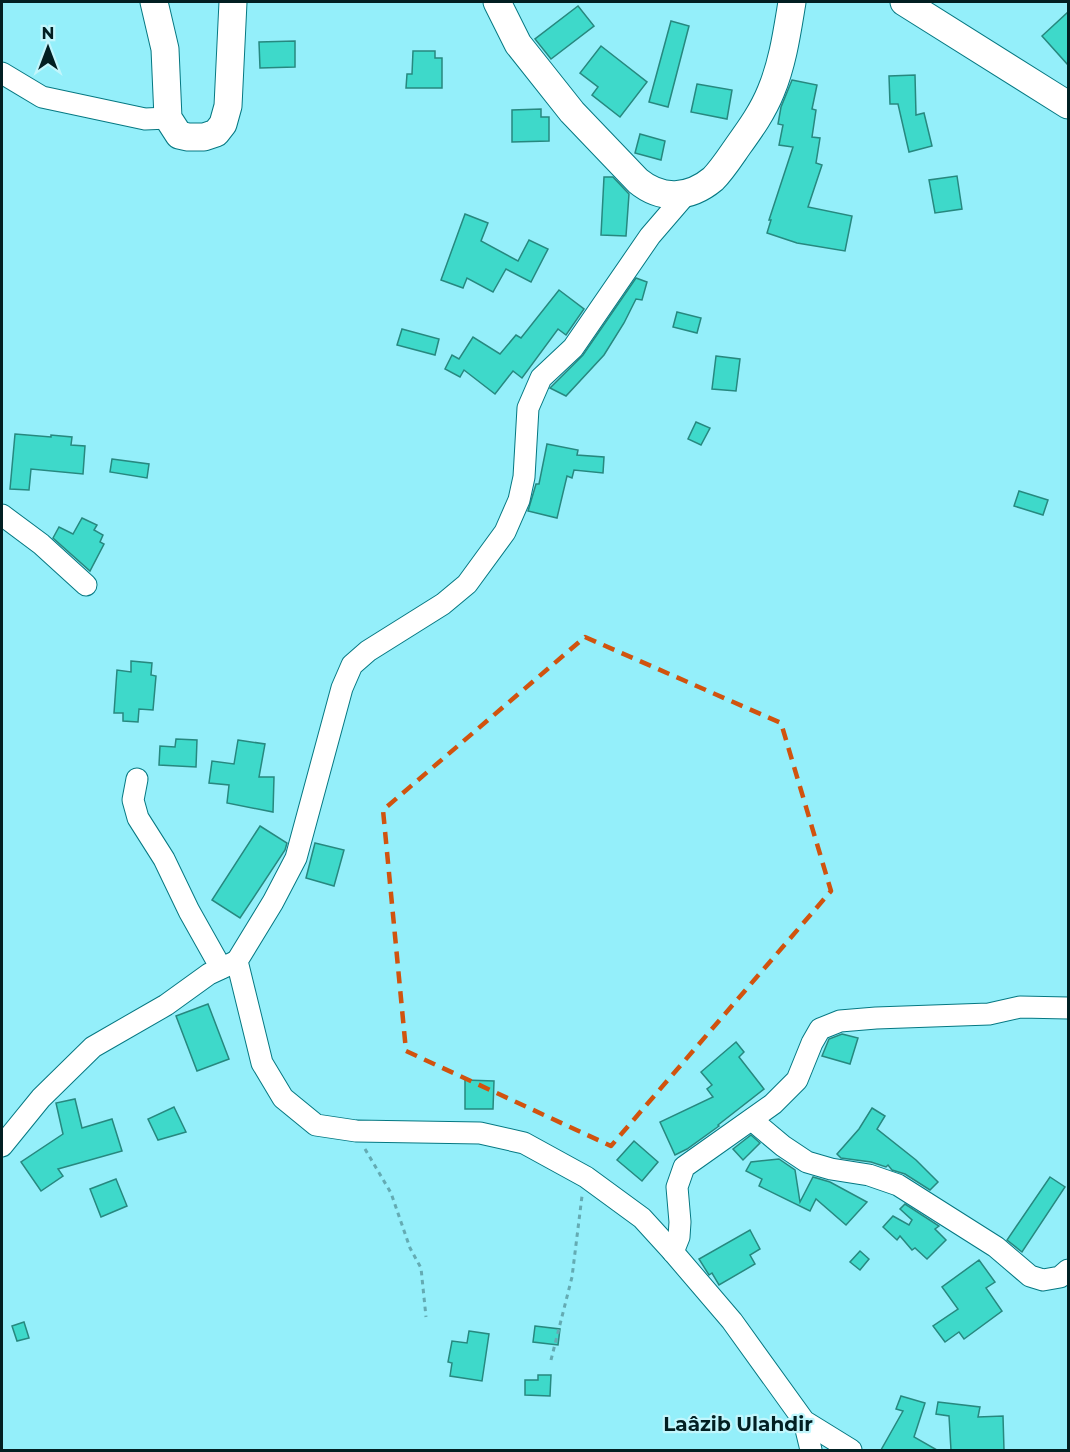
<svg xmlns="http://www.w3.org/2000/svg" width="1070" height="1452" font-family="Montserrat,sans-serif">
<style>
.building{fill:#3ed9ca;stroke:#27887f;stroke-width:1.5}
.lines{fill:none;stroke-linecap:round;stroke-linejoin:round}
.minor-casing{stroke:#057882;stroke-width:23}
.major-casing{stroke:#057882;stroke-width:29}
.path{stroke:#64abb3;stroke-width:3;stroke-dasharray:4.5 4.5;stroke-linecap:butt}
.minor{stroke:#fff;stroke-width:21}
.major{stroke:#fff;stroke-width:27}
.marked{fill:none;stroke:#d1530e;stroke-width:4.5;stroke-dasharray:12 8;stroke-linejoin:round}
.labels{text-anchor:middle;stroke-width:4.5;stroke-linejoin:round;paint-order:stroke}
.quarter-label{font-size:20px;font-weight:bold;fill:#021f22;stroke:#c2f6fc}
</style>
<rect width="100%" height="100%" fill="#94effa"/>
<g class="building">
<path d="M578 6 594 26 551 59 535 39Z"/>
<path d="M1068 12V65L1042 36Z"/>
<path d="M671 21 689 26 668 107 649 102Z"/>
<path d="M295 41V67L260 68 259 42Z"/>
<path d="M601 46 647 82 620 117 592 95 598 87 580 73Z"/>
<path d="M413 51H435V58H442V88H406L407 74H412Z"/>
<path d="M915 75 916 115 924 113 932 146 909 152 898 104H890L889 76Z"/>
<path d="M792 80 817 85 812 109 816 110 812 137 820 138 816 163 822 165 808 207 852 216 845 251 797 243 767 233 771 220H769L793 147 779 145 783 125 778 124 781 107Z"/>
<path d="M697 84 732 90 727 119 691 112Z"/>
<path d="M541 109V117H549V141L512 142V110Z"/>
<path d="M640 134 665 141 661 160 635 153Z"/>
<path d="M957 176 962 209 935 213 929 180Z"/>
<path d="M604 177H613L629 194 626 236 601 235Z"/>
<path d="M465 214 488 223 481 241 518 261 529 240 548 249 531 282 506 269 493 292 467 278 463 288 441 280Z"/>
<path d="M636 278 647 282 642 300 636 299 624 323 604 355 566 396 550 388 583 355Z"/>
<path d="M559 290 584 309 566 335 558 329 522 378 513 371 495 394 464 370 460 377 445 369 452 355 459 359 473 337 500 354 516 335 521 338Z"/>
<path d="M677 312 701 318 697 333 673 327Z"/>
<path d="M402 329 439 339 435 355 397 345Z"/>
<path d="M716 356 740 359 736 391 712 389Z"/>
<path d="M696 422 710 428 701 445 688 439Z"/>
<path d="M15 434 51 437V435L72 437 71 445 85 446 83 474 31 469 29 490 10 489Z"/>
<path d="M547 444 578 450 577 455 604 457 603 473 574 470 572 478 567 476 557 518 528 511 536 484H539Z"/>
<path d="M112 459 149 464 147 478 110 472Z"/>
<path d="M1019 491 1048 500 1043 515 1014 506Z"/>
<path d="M82 518 97 525 94 530 103 535 100 542 104 544 90 571 53 538 59 527 73 534Z"/>
<path d="M131 661 152 663 151 675 156 676 153 710 139 709 138 722 123 721V713H114L117 670 131 672Z"/>
<path d="M176 739 197 740 196 767 159 765 160 746 175 747Z"/>
<path d="M238 740 265 744 259 777H274L273 812 227 803 229 785 209 783 212 761 234 764Z"/>
<path d="M260 826 287 843 285 850 240 918 212 900Z"/>
<path d="M315 843 344 850 334 886 306 878Z"/>
<path d="M208 1004 229 1059 197 1071 176 1016Z"/>
<path d="M842 1034 858 1038 850 1064 822 1056 829 1039Z"/>
<path d="M736 1042 744 1052 739 1057 764 1089 718 1125 719 1126 687 1149 675 1155 660 1122 713 1097 707 1089 712 1085 701 1072Z"/>
<path d="M465 1080 494 1081 493 1109H465Z"/>
<path d="M75 1099 82 1128 112 1119 122 1151 58 1169 63 1176 41 1191 21 1162 63 1134 56 1103Z"/>
<path d="M174 1107 186 1132 158 1140 148 1119Z"/>
<path d="M872 1108 885 1116 877 1129 916 1160 938 1182 930 1190 905 1174 892 1170 888 1165 886 1167 871 1162 841 1158 837 1154 859 1129Z"/>
<path d="M751 1135 760 1143 743 1160 733 1149Z"/>
<path d="M634 1141 658 1162 642 1181 617 1160Z"/>
<path d="M779 1159 795 1170 800 1202 813 1177 830 1182 867 1202 846 1225 816 1199 810 1211 759 1186 762 1179 746 1171 751 1162Z"/>
<path d="M1050 1177 1065 1187 1022 1252 1007 1240Z"/>
<path d="M116 1179 127 1206 101 1217 90 1189Z"/>
<path d="M905 1204 939 1226 935 1229 946 1240 927 1259 915 1248 912 1250 900 1236 897 1240 883 1227 893 1216 909 1225 912 1220 900 1209Z"/>
<path d="M750 1230 760 1249 750 1255 755 1264 719 1285 712 1273 709 1275 699 1259Z"/>
<path d="M860 1251 869 1259 860 1270 850 1262Z"/>
<path d="M979 1260 995 1282 986 1288 1002 1311 964 1339 959 1332 945 1342 933 1326 958 1309 942 1287Z"/>
<path d="M24 1322 29 1338 17 1341 12 1326Z"/>
<path d="M535 1326 560 1329 558 1345 533 1342Z"/>
<path d="M469 1331 489 1334 482 1381 450 1376 452 1363 448 1362 452 1341 467 1343Z"/>
<path d="M538 1375H551L550 1396 525 1395V1380H538Z"/>
<path d="M901 1396 925 1403 914 1437 937 1450H881L903 1411 896 1409Z"/>
<path d="M938 1402 980 1407 978 1417 1003 1416 1004 1450H951L949 1416 936 1414Z"/>
</g>
<g class="lines">
<defs>
<g id="minor">
<path d="M2 73 42 97 145 119 168 118"/>
<path d="M687 193 650 236 573 348 541 378 528 408 524 477 519 500 505 532 467 584 443 604 368 651 352 665 342 688 296 858 273 902 237 961 262 1063 283 1098 316 1125 356 1131 480 1133 524 1143 586 1177 642 1218 673 1252 732 1321 804 1421 851 1450"/>
<path d="M2 515 41 544 86 585"/>
<path d="M137 779 133 800 138 818 164 859 189 911 221 968"/>
<path d="M752 1120 783 1146 807 1162 831 1169 869 1175 898 1185 996 1247 1030 1276 1043 1280 1060 1277 1068 1270"/>
<path d="M2 1146 41 1098 93 1047 166 1005 209 974 237 961"/>
<path d="M673 1252 679 1237 680 1222 677 1187 684 1167 773 1104 797 1080 812 1043 820 1029 840 1021 876 1018 989 1014 1020 1007 1068 1008"/>
<path d="M804 1421 811 1450"/>
</g>
<g id="major">
<path d="M154 2 165 49 168 118 179 135 188 137H204L216 133 223 124 228 106 233 2"/>
<path d="M497 2 518 44 572 112 638 181C661 200 689 199 713 179 722 170 731 156 738 146 751 128 763 111 771 91 783 62 787 32 792 2"/>
<path d="M904 2 1068 105"/>
</g>
</defs>
<use href="#minor" class="minor-casing"/>
<use href="#major" class="major-casing"/>
<g class="path">
<path d="M365 1149 391 1193 410 1248 421 1268 426 1317"/>
<path d="M551 1360 572 1277 582 1196"/>
</g>
<use href="#minor" class="minor"/>
<use href="#major" class="major"/>
</g>
<path class="marked" d="M585 637 781 723 831 891 611 1146 406 1051 383 810Z"/>
<g class="labels">
<g class="quarter-label">
<text x="738" y="1431">Laâzib Ulahdir</text>
</g>
</g>
<rect width="1070" height="1452" fill="none" stroke="#021f22" stroke-width="6"/>
<g transform="translate(48 48)" stroke="#c2f6fc" stroke-width="4.5" paint-order="stroke">
<path d="M0-4.5L10 22L0 15L-10 22Z" fill="#021f22"/>
<text y="-9" font-size="16" font-weight="bold" text-anchor="middle" fill="#021f22">N</text>
</g>
</svg>
